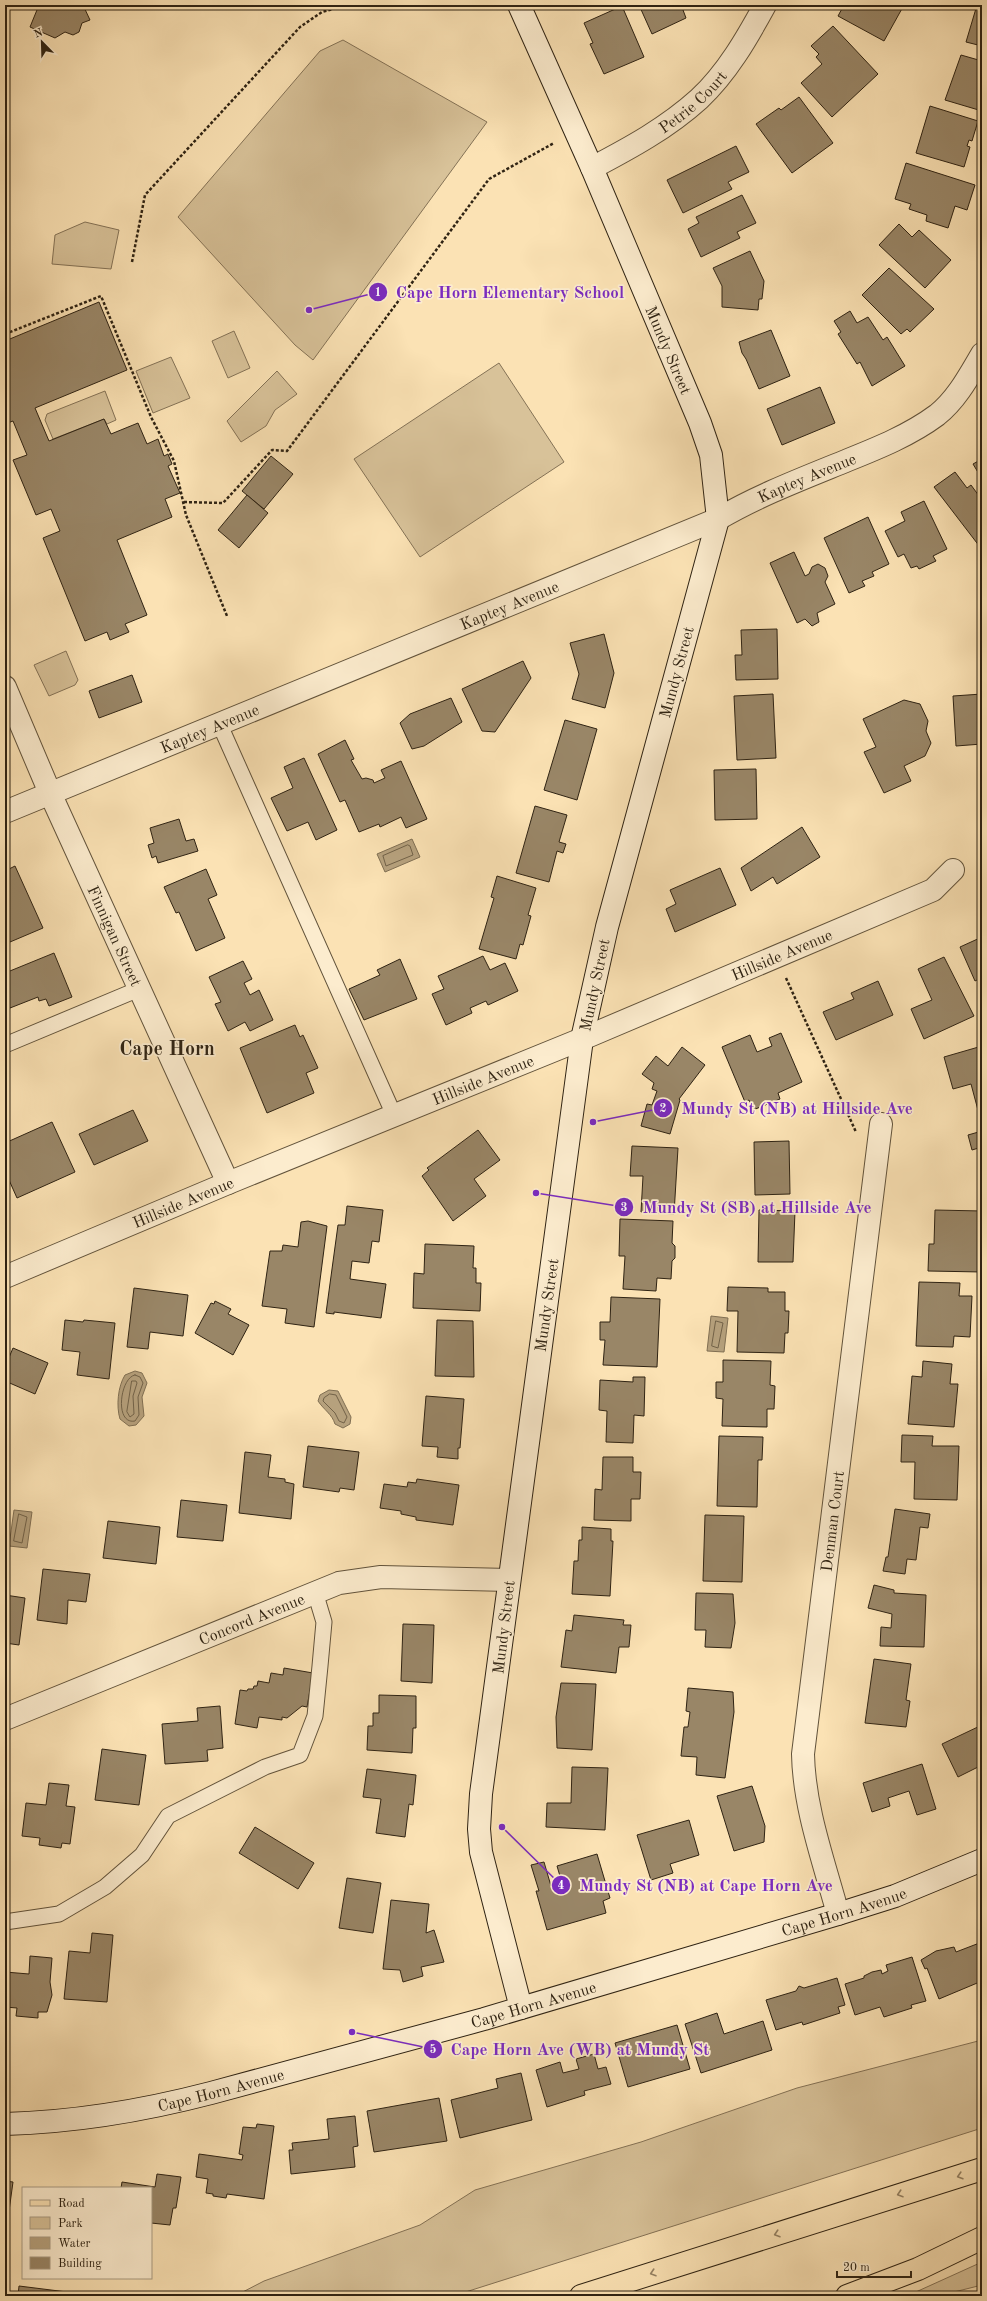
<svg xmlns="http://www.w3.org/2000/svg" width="987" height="2301" font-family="'Old Standard TT',serif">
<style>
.green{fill:#d8c299;stroke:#847256}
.water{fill:#b6a17d;stroke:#806f53}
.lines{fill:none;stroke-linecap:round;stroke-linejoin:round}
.shore{stroke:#726248;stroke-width:1}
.building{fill:#998667;stroke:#2f2313}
.lane-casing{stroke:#62533b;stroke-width:17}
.street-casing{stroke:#62533b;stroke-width:24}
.secondary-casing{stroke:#2f2313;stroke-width:24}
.primary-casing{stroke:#2f2313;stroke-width:24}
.highway-casing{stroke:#2f2313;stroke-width:24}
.path{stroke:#2f2313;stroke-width:2.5;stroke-dasharray:3 2;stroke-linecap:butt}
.lane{stroke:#fcecce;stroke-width:15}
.street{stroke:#fcecce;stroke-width:22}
.secondary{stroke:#fcecce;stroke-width:22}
.primary{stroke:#fbe2b4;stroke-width:22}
.highway{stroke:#fbe2b4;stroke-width:22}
.oneway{stroke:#958264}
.labels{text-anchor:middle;stroke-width:3.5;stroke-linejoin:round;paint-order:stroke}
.street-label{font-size:16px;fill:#2f2313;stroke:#fcecce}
.district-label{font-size:20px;font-weight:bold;fill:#2f2313;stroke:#fcecce}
.leader{fill:none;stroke:#7b2cbf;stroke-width:1.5}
.callout-dot{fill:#7b2cbf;stroke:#fcecce;stroke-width:1.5}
.mark-label{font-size:12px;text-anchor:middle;font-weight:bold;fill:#fff}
.callout-label{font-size:17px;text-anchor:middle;font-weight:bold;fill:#7b2cbf;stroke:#fcecce;stroke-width:3.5;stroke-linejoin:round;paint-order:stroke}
</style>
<rect width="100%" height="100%" fill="#fbe2b4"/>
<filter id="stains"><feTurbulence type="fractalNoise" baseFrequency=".005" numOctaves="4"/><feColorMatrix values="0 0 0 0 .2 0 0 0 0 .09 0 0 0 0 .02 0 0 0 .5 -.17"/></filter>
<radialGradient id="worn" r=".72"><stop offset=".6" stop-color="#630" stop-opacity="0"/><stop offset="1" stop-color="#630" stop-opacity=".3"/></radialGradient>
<g class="green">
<path d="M343 40 487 122 313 360 295 345 178 217 320 51Z"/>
<path d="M85 222 119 230 111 269 52 264 55 235Z"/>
<path d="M234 331 250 368 228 378 212 341Z"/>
<path d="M171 357 190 398 153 413 136 371Z"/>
<path d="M499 363 564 462 420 557 354 459Z"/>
<path d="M277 371 297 394 275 410 266 426 241 442 227 421Z"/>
<path d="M105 391 116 420 107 424 104 419 53 439 45 420 47 414Z"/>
<path d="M66 651 78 680 75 685 49 696 34 665Z"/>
<path d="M982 2040V2128L453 2296H235L264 2281 420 2225 475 2190 641 2142 797 2088Z"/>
<path d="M982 2262V2285L938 2296H907Z"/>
</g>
<g class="water">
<path d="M412 839 420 857 385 872 377 854Z"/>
<path d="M711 1316 728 1318 724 1352 707 1351Z"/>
<path d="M135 1371 142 1373 147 1383 142 1397 144 1416 136 1425 129 1426 120 1419C116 1406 118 1386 125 1375Z"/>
<path d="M329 1390 338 1391 351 1417 350 1424 343 1428 335 1424C332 1414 324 1410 318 1401L320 1395Z"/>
<path d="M14 1510 32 1512 27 1548 9 1546Z"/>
</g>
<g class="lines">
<g class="shore">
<path d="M408 845 410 846 413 855 386 866 383 856Z"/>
<path d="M716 1321 723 1323 718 1348 712 1346Z"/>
<path d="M135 1375 140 1377 143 1383 138 1397 139 1415 135 1421C114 1425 120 1377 135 1375Z"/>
<path d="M132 1381H136L137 1383 133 1396 134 1414 130 1417 127 1412Z"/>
<path d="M330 1394 336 1395 347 1417 344 1423 339 1421 335 1413 323 1401 324 1398Z"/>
<path d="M19 1514 27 1517 22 1543 14 1541Z"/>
</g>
</g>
<g class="building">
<path d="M39 5H83L90 20 82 23 79 32 73 35 65 32 55 38 30 27Z"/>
<path d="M639 5H693L683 10 686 18 652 34Z"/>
<path d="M844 5H904L884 41 838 16Z"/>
<path d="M977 5H982V46L966 42Z"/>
<path d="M622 6 644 57 604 74 590 44 593 43 584 23Z"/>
<path d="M833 26 878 74 832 117 801 83 822 64 816 57 819 54 811 46Z"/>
<path d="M961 55 982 61V111L945 100Z"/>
<path d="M799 97 833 143 792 173 756 124 779 108 781 110Z"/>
<path d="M930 106 978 121 972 141 969 140 967 146 970 147 964 167 916 153Z"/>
<path d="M736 146 749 172 728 182 732 189 683 213 667 180Z"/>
<path d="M906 163 975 185 967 210 955 206 948 228 926 221 927 215 909 209 911 204 895 199Z"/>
<path d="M742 195 756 223 737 232 740 238 701 257 688 229 699 223 696 217Z"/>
<path d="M899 224 912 237 919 230 951 260 925 288 879 245Z"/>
<path d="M750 251 764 281 762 299H759L758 310 722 307V286L713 268Z"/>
<path d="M889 268 934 309 910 332 907 329 901 334 862 295Z"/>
<path d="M99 302 127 370 35 408 49 441 104 419 111 434 138 423 147 444 158 439 164 456 168 454 172 464 168 466 180 493 165 499 172 517 117 540 147 615 125 624 129 632 110 640 107 632 85 641 43 538 60 531 51 509 36 515 13 460 27 455 13 421 5 424V341Z"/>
<path d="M850 311 857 323 868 317 883 340 887 337 905 366 872 386 860 362 857 364 838 334 841 332 834 321Z"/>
<path d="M771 330 790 376 759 389 746 359 742 353 739 342Z"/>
<path d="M820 387 835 423 782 445 767 409Z"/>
<path d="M271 456 293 474 264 509 242 491Z"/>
<path d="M982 459V479L973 464Z"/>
<path d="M955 472 967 488 971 485 982 500V546L980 547 934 487Z"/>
<path d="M247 495 268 513 239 548 218 530Z"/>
<path d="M924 501 947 549 933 556 936 561 919 569 917 566 911 568 904 554 898 557 885 531 905 521 901 512Z"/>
<path d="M868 517 889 564 872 572 874 576 862 581 865 586 849 593 824 538Z"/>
<path d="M794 552 805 576 809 574 812 567 818 564 825 568 828 576 825 582 835 604 817 613 819 622 812 626 805 619 797 623 770 563Z"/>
<path d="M777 629 778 679 736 680 735 655H742L741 630Z"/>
<path d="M604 634 614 673 605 708 572 699 579 674 570 643Z"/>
<path d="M523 661 531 678 495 732 482 731 462 689Z"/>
<path d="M132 675 142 702 99 718 89 691Z"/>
<path d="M773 694 776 758 737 760 734 696Z"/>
<path d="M982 694V744L956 746 953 696Z"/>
<path d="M451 698 462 722 424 746 412 749 400 723 410 714Z"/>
<path d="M904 700 920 704 928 721 926 731 931 743 925 756 904 766 911 781 884 793 864 752 876 747 863 719Z"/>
<path d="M565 720 597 729 577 800 544 790Z"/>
<path d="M345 740 354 759 351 760 362 779 366 778 373 780 374 783 385 778 381 770 401 761 427 819 406 828 401 817 380 827 379 824 359 832 345 800 340 802 318 754Z"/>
<path d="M304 758 337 830 316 840 308 822 287 831 271 798 293 788 284 767Z"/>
<path d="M756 769 757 819 715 820 714 770Z"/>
<path d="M535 806 567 815 559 842 566 844 563 853 557 851 549 882 516 873Z"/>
<path d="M179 819 186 841 194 839 198 851 158 863 156 856 152 858 148 845 154 843 150 828Z"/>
<path d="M802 827 820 857 777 884 773 877 751 891 741 868Z"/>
<path d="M15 866 43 928 10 942 5 931V871Z"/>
<path d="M720 868 736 905 675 932 666 909 676 904 670 890Z"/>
<path d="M206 869 217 895 208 899 225 938 196 951 179 912 176 913 164 887Z"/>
<path d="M497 876 536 888 528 915 531 916 523 945 520 944 516 959 479 949 494 898 491 897Z"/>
<path d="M982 937V986L979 979 975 981 960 947Z"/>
<path d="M54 953 72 997 49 1006 46 999 39 1001 38 997 10 1008 5 995V973Z"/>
<path d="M483 956 490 970 505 963 518 991 488 1005 486 1001 470 1008 472 1013 446 1025 432 994 444 989 438 976Z"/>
<path d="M944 957 974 1016 924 1039 911 1009 932 1000 918 969Z"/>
<path d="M400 959 417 999 364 1020 349 989 380 975 377 970Z"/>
<path d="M243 961 252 979 244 983 250 995 259 990 273 1020 250 1031 245 1022 228 1031 215 1004 221 1002 209 977Z"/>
<path d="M878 981 893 1015 836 1040 823 1012 854 999 851 993Z"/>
<path d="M295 1025 300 1037 303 1035 318 1068 306 1073 314 1093 267 1113 240 1048Z"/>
<path d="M781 1033 802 1082 778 1093 780 1099 753 1110 749 1100 745 1102 722 1047 750 1035 757 1052 772 1046 769 1038Z"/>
<path d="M982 1046V1114H979L971 1084 953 1089 944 1057Z"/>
<path d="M682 1047 705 1065 679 1099 680 1100 670 1134 641 1126 647 1104 652 1105 657 1091 652 1089 654 1083 642 1074 656 1056 668 1066Z"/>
<path d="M133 1110 148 1141 94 1165 79 1134Z"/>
<path d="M52 1122 75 1172 17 1198 5 1171V1143Z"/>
<path d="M478 1130 500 1160 474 1179 486 1196 453 1221 422 1176 429 1170 427 1168Z"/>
<path d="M982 1131V1147L972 1150 968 1135Z"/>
<path d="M789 1141 790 1194 755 1195 754 1142Z"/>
<path d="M632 1146 678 1148 674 1214 641 1212 643 1176H630Z"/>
<path d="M347 1206 383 1210 379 1242 372 1241 369 1263 352 1261 350 1279 386 1284 381 1318 334 1312V1314L326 1313 338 1225H345Z"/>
<path d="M759 1210 795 1211 793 1262H758Z"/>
<path d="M935 1210 982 1211V1272L928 1271 929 1244H934Z"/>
<path d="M620 1219 673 1221 672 1243 675 1246V1258L672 1261 671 1279 657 1278 656 1291 623 1289 625 1256H619Z"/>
<path d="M308 1221 327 1226 314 1327 285 1323 287 1309 262 1306 270 1251H282L283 1245 298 1247 301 1222Z"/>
<path d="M425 1244 474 1246 473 1268H476V1283H481L480 1311 413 1308 414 1273 424 1274Z"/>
<path d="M919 1282 960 1283 959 1296H972L970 1337 954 1336 953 1347 916 1346Z"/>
<path d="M728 1287 768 1288V1292H785V1311H789L788 1333H785L784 1353 737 1352 738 1311H727Z"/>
<path d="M134 1288 188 1295 183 1336 150 1332 148 1349 127 1347Z"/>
<path d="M611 1297 660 1299 657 1367 603 1365 605 1340H600V1322H610Z"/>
<path d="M215 1301 231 1309 228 1314 249 1325 233 1355 195 1333 211 1303 214 1304Z"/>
<path d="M65 1320 83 1322 84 1320 115 1323 109 1379 77 1375 80 1352 62 1350Z"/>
<path d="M437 1320 473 1321 474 1377 435 1376Z"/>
<path d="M13 1348 48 1363 35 1394 5 1381V1367Z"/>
<path d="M723 1360 771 1361 770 1385 775 1386 774 1409H767V1427L722 1426 723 1399 716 1398V1382H723Z"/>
<path d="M923 1361 952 1364 950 1384H958L954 1427 908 1424 912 1376 922 1377Z"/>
<path d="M633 1377H645L644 1416 634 1415 633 1443 606 1442 607 1411 599 1410 600 1380 633 1382Z"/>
<path d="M426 1396 464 1399 460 1448H458V1459L437 1457 438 1447 422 1446Z"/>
<path d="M902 1435 933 1436 932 1446H959L957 1500 914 1499 915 1462H901Z"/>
<path d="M719 1436 763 1437 762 1460H758L757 1507 717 1506Z"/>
<path d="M308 1446 359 1452 354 1490 340 1488 339 1492 303 1487Z"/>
<path d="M245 1452 271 1455 268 1477 285 1479V1482L294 1484 291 1519 239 1513Z"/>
<path d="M603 1457H633V1472H641L640 1499H631V1521L594 1520 595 1489 602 1490Z"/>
<path d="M417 1479 459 1485 453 1525 416 1520V1517L401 1514V1511L380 1508 384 1484 407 1487 408 1482 416 1483Z"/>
<path d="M181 1500 227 1505 223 1541 177 1537Z"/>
<path d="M895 1509 930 1514 928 1528 920 1527 916 1560 907 1559 905 1574 883 1571 886 1557H888Z"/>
<path d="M705 1515 744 1516 742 1582 703 1581Z"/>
<path d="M108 1521 160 1527 156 1564 103 1558Z"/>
<path d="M582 1527 611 1529V1541H613L610 1596 572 1594 574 1561H578L579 1540H582Z"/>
<path d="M43 1569 90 1574 86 1602 68 1600 67 1624 37 1620Z"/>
<path d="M874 1585 894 1590V1593L926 1595 924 1647 880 1646 881 1627 891 1628 892 1614 868 1608Z"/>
<path d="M696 1593 733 1594 735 1623 731 1648 705 1647 706 1630H695Z"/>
<path d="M5 1595 25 1598 19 1645 5 1643Z"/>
<path d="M574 1615 624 1620 623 1625H631L629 1647H619L616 1673 561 1667 566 1630 572 1631Z"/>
<path d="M403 1624 434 1625 432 1683 401 1681Z"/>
<path d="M874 1659 911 1664 906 1700 910 1701 906 1727 865 1723Z"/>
<path d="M284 1668 313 1673 307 1707 302 1706 287 1718 282 1717V1720L259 1717 257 1728 235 1724 240 1690 247 1691 248 1689H253L254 1686H257L258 1681 269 1683 271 1673 283 1675Z"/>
<path d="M561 1683 596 1684 592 1750 557 1748 556 1717Z"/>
<path d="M688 1688 733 1692 734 1712 725 1778 696 1775 697 1757 681 1756 684 1727H688L690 1712 686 1711Z"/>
<path d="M379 1695 416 1696V1728H413L412 1753 367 1750 368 1726H373V1713H379Z"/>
<path d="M220 1706 223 1748 207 1750 208 1761 165 1764 162 1724 198 1721 197 1708Z"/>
<path d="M982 1725V1765L958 1777 942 1744Z"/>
<path d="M102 1749 146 1755 139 1805 95 1800Z"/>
<path d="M922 1764 936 1809 917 1815 909 1791 888 1798 890 1806 872 1812 863 1783Z"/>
<path d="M572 1767 608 1768 605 1830 546 1827 547 1803H571Z"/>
<path d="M367 1769 416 1775 413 1805 409 1804 405 1837 376 1833 381 1799 363 1797Z"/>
<path d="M49 1783 69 1785 66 1806 75 1807 70 1844 62 1843 61 1848 39 1845 40 1838 22 1836 26 1803 46 1805Z"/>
<path d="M752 1786 765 1826 764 1842 734 1851 717 1796Z"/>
<path d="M689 1820 699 1855 670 1864 673 1873 651 1880 637 1835Z"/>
<path d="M255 1827 314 1863 298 1889 239 1853Z"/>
<path d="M597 1854 610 1898 603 1901 606 1913 547 1930 536 1891H539L531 1865 544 1862 551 1886 562 1883 557 1866Z"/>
<path d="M347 1878 381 1883 373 1933 339 1928Z"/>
<path d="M391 1900 429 1904 426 1933 434 1930 444 1962 421 1967 423 1976 403 1982 400 1970 383 1969Z"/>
<path d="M92 1933 113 1935 107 2002 64 1999 69 1951 90 1953Z"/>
<path d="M982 1942V1981L939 1999 927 1968 925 1969 921 1960 936 1951 954 1947 956 1952Z"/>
<path d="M30 1956 52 1958 50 1982 52 1995 47 2012H38V2018L16 2016 17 2008 5 2007V1972L29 1974Z"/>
<path d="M912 1957 926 2001 911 2005 912 2008 884 2017 880 2007 855 2015 845 1984 864 1978V1976L872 1972 881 1970 882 1974 888 1971 886 1965Z"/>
<path d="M837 1978 845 2005 838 2007 840 2013 803 2025 802 2022 776 2030 766 2000 796 1991 799 1986 804 1988Z"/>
<path d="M717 2013 724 2034 763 2021 772 2050 701 2073 685 2024Z"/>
<path d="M677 2025 690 2069 628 2087 615 2043Z"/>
<path d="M594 2054 598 2069 606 2067 611 2084 584 2091 585 2095 547 2107 536 2070 560 2062 563 2073 579 2069 576 2059Z"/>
<path d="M521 2073 532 2120 460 2138 451 2100 498 2088 496 2079Z"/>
<path d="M439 2098 447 2141 374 2152 367 2111Z"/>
<path d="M355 2116 358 2146 353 2147 355 2167 291 2174 289 2150H293L292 2143 329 2139 327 2119Z"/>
<path d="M257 2124 274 2126 264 2199 227 2194 226 2198 213 2196V2194L206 2193 208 2179 196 2177 199 2154 242 2160 243 2155 239 2154 243 2127 256 2128Z"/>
<path d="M157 2174 181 2177 176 2208H173L170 2225 151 2223V2188H121L122 2182 155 2187Z"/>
<path d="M5 2181 13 2182 5 2240Z"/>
<path d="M19 2286 75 2293V2296H18Z"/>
</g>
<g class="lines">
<defs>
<g id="lane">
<path d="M219 723 394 1115"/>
<path d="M5 1045 139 989"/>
<path d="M5 1922 59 1914 105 1887 142 1855 168 1816 265 1767 300 1755 315 1716 320 1666 324 1622 315 1592"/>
</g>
<g id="street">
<path id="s1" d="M592 168C630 148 667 128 699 99 727 73 747 38 765 5"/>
<path id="s2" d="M5 687 50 793 228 1183"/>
<path id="s3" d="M5 812 718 519C759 495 804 478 848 460 878 448 910 435 937 415 957 399 969 376 982 354"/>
<path id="s4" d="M5 1277 228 1183 582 1039 933 890 953 870"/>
<path id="s5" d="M5 1719 339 1583 381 1577 509 1580"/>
<path id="s6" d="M838 1914C824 1862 804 1808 803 1754L881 1124"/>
</g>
<g id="secondary">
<path id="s7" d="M519 5 592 168 700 423 711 455 718 519 607 927 582 1039 481 1794 479 1829 481 1852 521 2008"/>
<path id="s8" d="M5 2124C76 2122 142 2111 211 2093L484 2019 838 1914 895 1896 982 1860"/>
</g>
<path id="primary" d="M847 2296 918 2269 982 2238"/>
<path id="highway" d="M581 2296 982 2169"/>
</defs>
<use href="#lane" class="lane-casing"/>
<use href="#street" class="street-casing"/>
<use href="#secondary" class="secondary-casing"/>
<use href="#primary" class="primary-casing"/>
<use href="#highway" class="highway-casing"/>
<g class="path">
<path d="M132 262 145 195 300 27 322 12 347 5"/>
<path d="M5 334 101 296 151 417 174 461 186 515 227 616"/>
<path d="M184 502 223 503 272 450 287 451 489 179 554 143"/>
<path d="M786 978 856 1132"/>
</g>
<use href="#lane" class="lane"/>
<use href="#street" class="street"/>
<use href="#secondary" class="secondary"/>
<use href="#primary" class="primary"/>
<use href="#highway" class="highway"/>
</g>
<defs><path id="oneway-chevron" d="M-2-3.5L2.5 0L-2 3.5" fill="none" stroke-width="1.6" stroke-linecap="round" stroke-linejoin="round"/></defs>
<g class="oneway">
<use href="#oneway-chevron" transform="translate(960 2176) rotate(163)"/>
<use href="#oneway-chevron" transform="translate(900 2194) rotate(162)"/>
<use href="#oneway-chevron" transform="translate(777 2234) rotate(162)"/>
<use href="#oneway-chevron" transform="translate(653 2273) rotate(162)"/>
</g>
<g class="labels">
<g class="street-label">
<text dy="6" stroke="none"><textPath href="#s1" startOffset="121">Petrie Court</textPath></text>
<text dy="6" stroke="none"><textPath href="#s7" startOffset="376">Mundy Street</textPath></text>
<text dy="6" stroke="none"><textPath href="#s3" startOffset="869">Kaptey Avenue</textPath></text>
<text dy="6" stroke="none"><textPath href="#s3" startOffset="545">Kaptey Avenue</textPath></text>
<text transform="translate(676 672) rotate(-75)" y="6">Mundy Street</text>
<text dy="6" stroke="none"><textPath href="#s3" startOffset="221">Kaptey Avenue</textPath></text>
<text dy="6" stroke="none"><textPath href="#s2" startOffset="272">Finnigan Street</textPath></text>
<text dy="6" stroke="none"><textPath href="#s4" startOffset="841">Hillside Avenue</textPath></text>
<text transform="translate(594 985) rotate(-78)" y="6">Mundy Street</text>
<text dy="6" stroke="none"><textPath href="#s4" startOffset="517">Hillside Avenue</textPath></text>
<text dy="6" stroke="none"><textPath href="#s4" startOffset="193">Hillside Avenue</textPath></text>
<text transform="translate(546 1305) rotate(-82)" y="6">Mundy Street</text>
<text dy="6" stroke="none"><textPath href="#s6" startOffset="399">Denman Court</textPath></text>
<text dy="6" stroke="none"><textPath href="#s5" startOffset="266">Concord Avenue</textPath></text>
<text transform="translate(503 1627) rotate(-83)" y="6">Mundy Street</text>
<text dy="6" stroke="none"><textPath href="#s8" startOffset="867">Cape Horn Avenue</textPath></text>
<text dy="6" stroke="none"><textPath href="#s8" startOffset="543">Cape Horn Avenue</textPath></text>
<text dy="6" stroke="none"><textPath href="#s8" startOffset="219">Cape Horn Avenue</textPath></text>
</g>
<g class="district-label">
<text x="167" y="1055">Cape Horn</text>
</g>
</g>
<path class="leader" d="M309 310L378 292M593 1122L663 1108M536 1193L624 1207M502 1827L561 1885M352 2032L433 2049"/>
<g class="callout-dot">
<circle cx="309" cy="310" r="4"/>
<circle cx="593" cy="1122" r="4"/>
<circle cx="536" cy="1193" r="4"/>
<circle cx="502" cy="1827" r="4"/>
<circle cx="352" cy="2032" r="4"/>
<circle cx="378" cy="292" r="10"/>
<circle cx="663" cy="1108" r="10"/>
<circle cx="624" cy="1207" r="10"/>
<circle cx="561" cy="1885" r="10"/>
<circle cx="433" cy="2049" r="10"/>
</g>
<g class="mark-label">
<text x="378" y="296">1</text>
<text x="663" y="1112">2</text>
<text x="624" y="1211">3</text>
<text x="561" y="1889">4</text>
<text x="433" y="2053">5</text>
</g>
<g class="callout-label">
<text x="510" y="298">Cape Horn Elementary School</text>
<text x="797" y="1114">Mundy St (NB) at Hillside Ave</text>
<text x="757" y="1213">Mundy St (SB) at Hillside Ave</text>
<text x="706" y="1891">Mundy St (NB) at Cape Horn Ave</text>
<text x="580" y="2055">Cape Horn Ave (WB) at Mundy St</text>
</g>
<rect width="987" height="2301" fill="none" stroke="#fbe2b4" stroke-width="20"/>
<rect x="6" y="6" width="975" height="2289" fill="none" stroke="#2f2313" stroke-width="2"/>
<rect x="10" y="10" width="967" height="2281" fill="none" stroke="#2f2313"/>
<rect x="22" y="2187" width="130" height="92" fill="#fcecce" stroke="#aa9c83"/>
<rect x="30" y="2200" width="20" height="6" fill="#fbe2b4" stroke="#aa9c83"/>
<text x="58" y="2207" font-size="12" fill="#2f2313">Road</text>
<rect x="30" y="2217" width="20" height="12" fill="#d8c299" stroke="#aa9c83"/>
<text x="58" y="2227" font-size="12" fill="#2f2313">Park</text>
<rect x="30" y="2237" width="20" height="12" fill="#b6a17d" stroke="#aa9c83"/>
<text x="58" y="2247" font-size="12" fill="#2f2313">Water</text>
<rect x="30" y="2257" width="20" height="12" fill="#998667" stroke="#aa9c83"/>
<text x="58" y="2267" font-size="12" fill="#2f2313">Building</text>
<g transform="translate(42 42) rotate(337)" stroke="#fcecce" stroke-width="3" paint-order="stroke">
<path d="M0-3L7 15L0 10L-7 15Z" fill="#2f2313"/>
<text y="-6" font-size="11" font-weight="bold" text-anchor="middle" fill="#2f2313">N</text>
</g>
<path d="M837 2271v6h74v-6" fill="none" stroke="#2f2313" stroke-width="2"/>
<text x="843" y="2271" font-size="12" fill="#2f2313" stroke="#fcecce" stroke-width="3" paint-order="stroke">20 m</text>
<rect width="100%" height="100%" filter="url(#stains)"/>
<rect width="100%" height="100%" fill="url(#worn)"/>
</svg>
